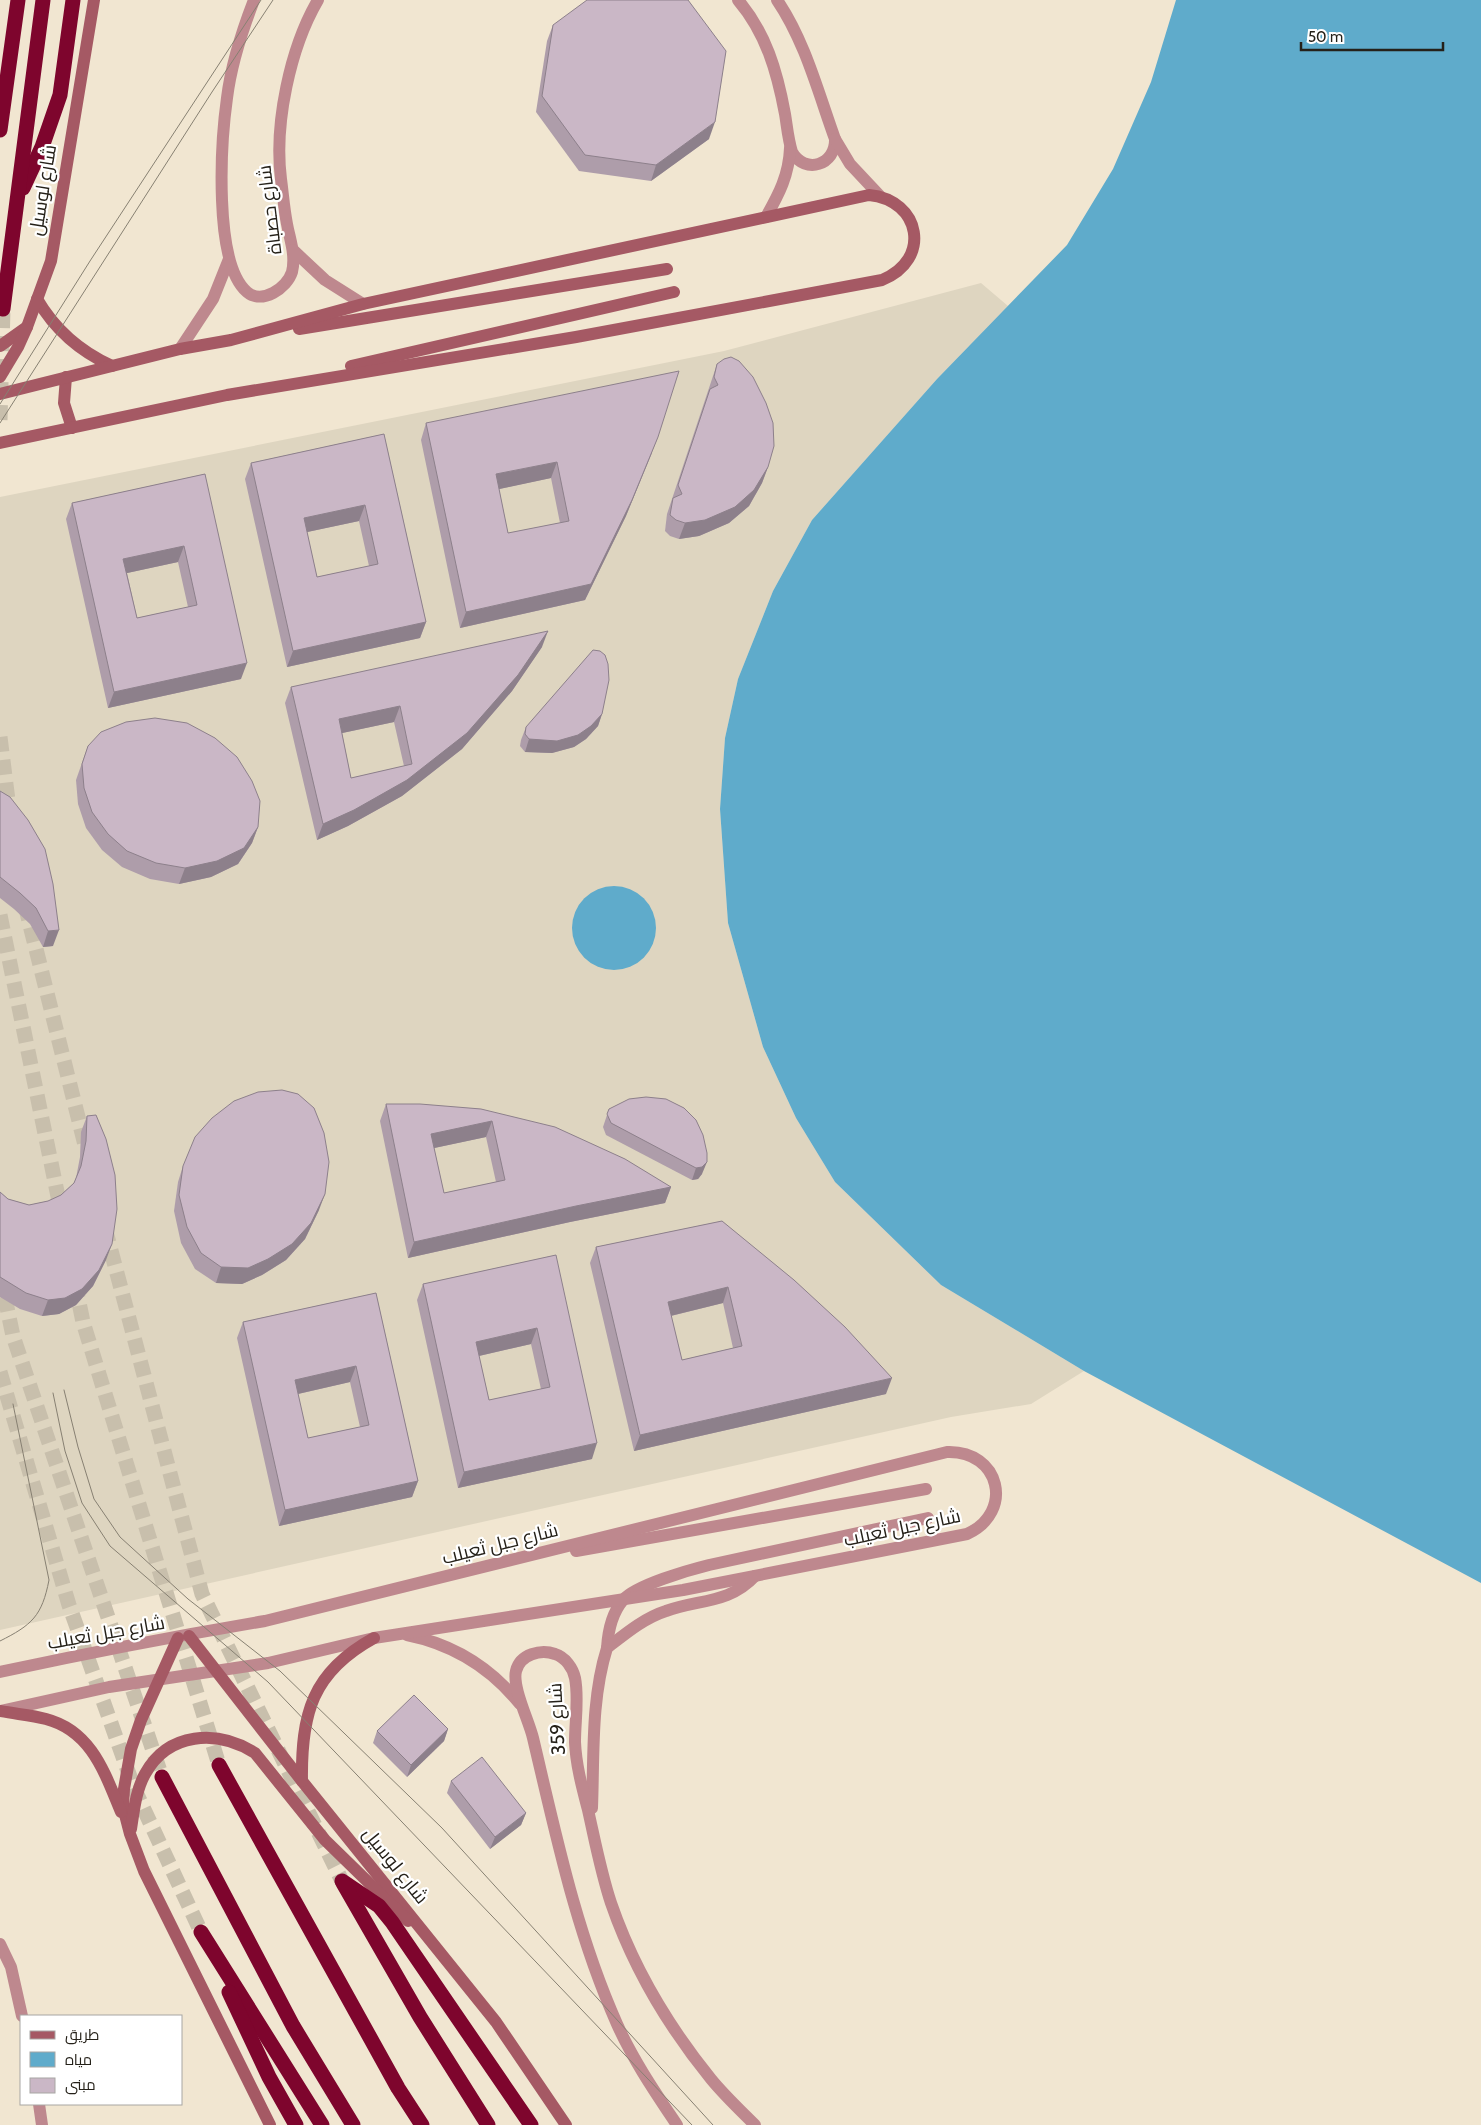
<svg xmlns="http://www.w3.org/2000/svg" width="1481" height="2125" font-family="Cabin,Cairo,sans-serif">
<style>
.commercial{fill:#ded5c0}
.water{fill:#5fabcb}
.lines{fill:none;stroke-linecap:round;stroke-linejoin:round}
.highway-tunnel{stroke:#c8bfac;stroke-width:15;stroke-dasharray:15 8;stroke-linecap:butt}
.street{stroke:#be888e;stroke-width:12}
.secondary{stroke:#a55964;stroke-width:12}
.highway{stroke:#7e052d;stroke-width:15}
.tram{stroke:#878072;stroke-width:1}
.wall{fill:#ae9daa;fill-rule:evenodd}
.shaded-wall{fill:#8d808b}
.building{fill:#cab7c6;stroke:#8d808b;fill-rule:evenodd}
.labels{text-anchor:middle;stroke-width:4.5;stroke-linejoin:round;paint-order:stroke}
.street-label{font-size:19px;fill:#252119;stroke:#fff}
</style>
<rect width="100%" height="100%" fill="#f1e6d1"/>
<path class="commercial" d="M981 283 1008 306 937 379 812 520 773 591 738 679 725 738 720 809 728 923 763 1047 796 1118 835 1182 941 1285 1084 1371 1031 1404 951 1417 0 1630V497L724 351Z"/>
<g class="water">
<path d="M1176 0H1481V1583L1084 1371 941 1285 835 1182 796 1118 763 1047 728 923 720 809 725 738 738 679 773 591 812 520 937 379 1067 245 1113 169 1151 82Z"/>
<circle cx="614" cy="928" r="42"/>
</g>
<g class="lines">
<g class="highway-tunnel">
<path d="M0 420 3 309"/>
<path d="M0 737 10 816"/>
<path d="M25 905 86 1149"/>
<path d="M0 915 62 1216"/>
<path d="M105 1228 202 1594 342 1881"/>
<path d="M0 1274 13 1336 162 1777"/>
<path d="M75 1283 83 1322 219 1765"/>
<path d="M0 1372 69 1605 134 1788 201 1932"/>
</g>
<g class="street">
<path d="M254 0C242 31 231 65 227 98 221 141 213 263 247 292 262 305 287 288 292 272 296 255 290 240 287 224 284 209 283 194 281 179 274 124 290 48 318 0"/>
<path d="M738 0C766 33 777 71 785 114 787 126 788 139 792 152 805 175 836 165 835 139 818 92 805 41 777 0"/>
<path d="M835 139 850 164 880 196"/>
<path d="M766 217C779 194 789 175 790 148"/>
<path d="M293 250 325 280 363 304"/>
<path d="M180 349 213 299 229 259"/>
<path d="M576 1551 926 1489"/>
<path d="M407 1635C452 1644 491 1668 520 1704"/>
<path d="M607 1648C608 1632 612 1613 623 1600 636 1585 689 1570 709 1565L928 1518"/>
<path d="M0 1672C88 1653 176 1636 265 1621L947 1452C1000 1450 1015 1512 967 1534L683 1590 374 1638 268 1663 109 1687 1 1711"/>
<path d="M592 1808C594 1755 591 1699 607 1648 625 1634 644 1618 666 1611 699 1599 729 1604 755 1576"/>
<path d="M0 1944 11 1967 22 2016"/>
<path d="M39 2104 42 2125"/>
<path d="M677 2125C655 2092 633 2060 617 2024 576 1932 556 1835 533 1738 529 1721 512 1687 516 1671 520 1654 541 1649 555 1654 565 1657 573 1668 575 1678 579 1698 575 1721 575 1742 576 1765 582 1787 588 1810 595 1841 601 1873 611 1903 633 1967 668 2026 711 2079 724 2095 740 2110 755 2125"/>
</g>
<g class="secondary">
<path d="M37 299C55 330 79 351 112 366"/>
<path d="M299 329 667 269"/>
<path d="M0 346 27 327"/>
<path d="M351 366 674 292"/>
<path d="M0 377 18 347 27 327 51 261 94 0"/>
<path d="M66 377 64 403 72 428"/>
<path d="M0 394 180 349 231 340 363 304 869 195C921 200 932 260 882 280L576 337 227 395 0 443"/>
<path d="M189 1636 302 1781 496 2022 566 2125"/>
<path d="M178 1638 141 1720 131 1749 124 1789 123 1807 130 1834 144 1871 270 2125"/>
<path d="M0 1711C15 1714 31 1715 46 1719 92 1731 105 1774 121 1812"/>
<path d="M302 1781C301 1714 312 1672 374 1638"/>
<path d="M131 1829C134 1810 136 1790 145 1774 168 1732 217 1729 255 1753L325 1840 408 1921"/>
</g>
<g class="highway">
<path d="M0 130 18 0"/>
<path d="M23 188 42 147 60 95 73 0"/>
<path d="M3 309 43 0"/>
<path d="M219 1765 398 2088 422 2125"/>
<path d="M162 1777 293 2026 353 2125"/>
<path d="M342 1881 379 1906 392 1922 531 2125"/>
<path d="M343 1883 420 2017 488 2125"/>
<path d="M201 1932 322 2125"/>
<path d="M229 1992 269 2077 296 2125"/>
</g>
<g class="tram">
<path d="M0 404 90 261 261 0"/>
<path d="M0 423 212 92 273 0"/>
<path d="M64 1390 78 1447 94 1499 120 1537 188 1599 280 1671 442 1828 713 2125"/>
<path d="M53 1393 65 1451 82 1503 110 1546 268 1682 692 2125"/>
<path d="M0 1641C32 1625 42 1616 49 1580L13 1404"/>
</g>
</g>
<g class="wall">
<path d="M553 25 709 139 651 181 579 171 536 112 547 41Z"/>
<path d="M717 364 768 467 762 483 749 506 729 523 699 536 679 539 670 536 665 531 667 514Z"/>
<path d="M426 423 652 453 626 516 585 600 460 628 421 440ZM551 478 560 523 508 533 499 489Z"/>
<path d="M384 434 426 622 420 638 287 667 245 479 251 463ZM359 521 369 566 317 577 307 532Z"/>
<path d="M205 474 241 679 108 708 66 519 72 503ZM178 562 188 607 137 618 127 573Z"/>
<path d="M542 647 512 691 462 749 402 796 348 826 317 840 285 703 291 687ZM394 722 404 766 351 778 342 733Z"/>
<path d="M602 714 598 726 586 739 574 747 552 753 525 752 520 746 521 740 526 727Z"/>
<path d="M88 746 258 827 252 843 238 864 211 877 179 884 150 879 122 867 102 850 86 828 78 804 76 780Z"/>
<path d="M0 791 10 797 53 946 43 947 30 924 14 909 0 898Z"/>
<path d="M646 1097 702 1174 698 1179 692 1180 606 1135 603 1127 609 1109Z"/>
<path d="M386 1104 481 1109 671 1187 665 1203 570 1222 408 1258 380 1121ZM486 1137 496 1182 444 1193 434 1148Z"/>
<path d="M87 1116 106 1260 93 1286 76 1305 59 1314 42 1316 20 1309 0 1297V1192L8 1199 29 1205 48 1201 61 1195 74 1183 76 1178 80 1157 81 1132Z"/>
<path d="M183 1166 319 1210 305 1239 286 1260 262 1275 242 1284 216 1283 195 1269 181 1243 174 1211 178 1182Z"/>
<path d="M722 1221 886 1394 634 1451 590 1263 596 1247ZM723 1303 733 1348 682 1360 671 1316Z"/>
<path d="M556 1255 592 1459 458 1488 417 1300 423 1284ZM531 1344 541 1389 489 1400 479 1356Z"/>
<path d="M376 1293 418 1481 412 1497 279 1526 237 1338 243 1322ZM350 1382 360 1427 308 1438 298 1394Z"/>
<path d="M448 1729 444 1741 407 1777 373 1743 377 1731Z"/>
<path d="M451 1781 526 1813 521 1825 490 1849 447 1793Z"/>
</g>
<g class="shaded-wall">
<path d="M715 122 709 139 651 181 656 165Z"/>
<path d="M658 437 626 516 585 600 460 628 466 612 591 584Z"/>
<path d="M557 462 551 478 490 491 496 474Z"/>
<path d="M768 467 762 483 749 506 729 523 699 536 679 539 685 523Z"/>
<path d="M365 505 359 521 298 534 304 518Z"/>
<path d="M184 546 178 562 118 575 123 559Z"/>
<path d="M426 622 420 638 287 667 293 651Z"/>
<path d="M548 631 542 647 512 691 462 749 402 796 348 826 317 840 323 824 407 780Z"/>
<path d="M247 663 241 679 108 708 114 692Z"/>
<path d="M400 706 394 722 333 735 339 719Z"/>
<path d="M602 714 598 726 586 739 574 747 552 753 525 752 529 739Z"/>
<path d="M258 827 252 843 238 864 211 877 179 884 185 868Z"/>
<path d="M59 930 53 946 43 947 48 931Z"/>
<path d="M492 1121 486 1137 425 1150 431 1134Z"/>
<path d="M707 1162 702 1174 698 1179 692 1180 696 1168Z"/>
<path d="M671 1187 665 1203 570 1222 408 1258 414 1242 576 1206Z"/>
<path d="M325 1194 319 1210 305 1239 286 1260 262 1275 242 1284 216 1283 221 1267Z"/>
<path d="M112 1244 106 1260 93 1286 76 1305 59 1314 42 1316 48 1300Z"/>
<path d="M728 1287 723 1303 662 1318 668 1302Z"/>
<path d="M537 1328 531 1344 470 1358 476 1342Z"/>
<path d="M356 1366 350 1382 289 1396 295 1380Z"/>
<path d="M892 1378 886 1394 634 1451 640 1435Z"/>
<path d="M597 1443 592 1459 458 1488 464 1472Z"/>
<path d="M418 1481 412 1497 279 1526 285 1510Z"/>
<path d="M448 1729 444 1741 407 1777 411 1765Z"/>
<path d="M526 1813 521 1825 490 1849 495 1837Z"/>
</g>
<g class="building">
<path d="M587 0H688L726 51 715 122 656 165 585 155 542 96 553 25Z"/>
<path d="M731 357 739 361 753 377 766 403 773 423 774 446 768 467 754 490 735 507 705 520 685 523 676 520 670 515 673 498 682 494 678 485 710 389 718 385 714 377 717 364 724 359Z"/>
<path d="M679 371 658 437 632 500 591 584 466 612 426 423ZM557 462 569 521 508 533 496 474Z"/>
<path d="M384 434 426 622 293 651 251 463ZM365 505 378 564 317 577 304 518Z"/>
<path d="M205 474 247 663 114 692 72 503ZM184 546 197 605 137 618 123 559Z"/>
<path d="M548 631 518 675 467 733 407 780 354 810 323 824 291 687ZM400 706 412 764 351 778 339 719Z"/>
<path d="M593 650 600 651 605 655 608 664 609 680 602 714 591 726 578 735 557 741 529 739 525 734 526 727Z"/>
<path d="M155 718 187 723 215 738 237 757 252 781 260 801 258 827 244 848 217 861 185 868 156 863 127 851 108 834 92 812 84 788 82 764 88 746 101 732 126 722Z"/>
<path d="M0 791 10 797 28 820 45 849 53 884 59 930 48 931 36 908 20 893 0 877Z"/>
<path d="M282 1090 298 1094 314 1108 324 1133 329 1162 325 1194 311 1223 292 1244 268 1259 248 1268 221 1267 201 1253 187 1227 179 1195 183 1166 195 1137 212 1118 234 1101 258 1092Z"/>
<path d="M646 1097 666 1099 684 1108 696 1120 703 1135 707 1153V1162L702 1167 696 1168 611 1123 607 1114 609 1109 629 1099Z"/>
<path d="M386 1104H420L481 1109 555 1127 625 1159 671 1187 576 1206 414 1242ZM492 1121 505 1180 444 1193 431 1134Z"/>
<path d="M96 1115 106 1139 115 1175 117 1209 112 1244 99 1270 82 1289 65 1298 48 1300 26 1293 0 1277V1192L8 1199 29 1205 48 1201 61 1195 74 1183 81 1166 86 1141 87 1116Z"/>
<path d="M722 1221 794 1280 845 1327 892 1378 640 1435 596 1247ZM728 1287 742 1346 682 1360 668 1302Z"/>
<path d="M556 1255 597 1443 464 1472 423 1284ZM537 1328 550 1387 489 1400 476 1342Z"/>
<path d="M376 1293 418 1481 285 1510 243 1322ZM356 1366 369 1425 308 1438 295 1380Z"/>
<path d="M414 1695 448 1729 411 1765 377 1731Z"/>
<path d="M482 1757 526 1813 495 1837 451 1781Z"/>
</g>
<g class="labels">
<g class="street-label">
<text transform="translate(42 190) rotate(-81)" y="7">شارع لوسيل</text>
<text transform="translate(269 210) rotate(-97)" y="7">شارع حصباة</text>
<text transform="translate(902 1527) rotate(-12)" y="7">شارع جبل ثعيلب</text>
<text transform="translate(500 1543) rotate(-14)" y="7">شارع جبل ثعيلب</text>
<text transform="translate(106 1632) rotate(-10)" y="7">شارع جبل ثعيلب</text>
<text transform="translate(556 1719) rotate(-93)" y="7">شارع 359</text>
<text transform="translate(396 1865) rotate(51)" y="7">شارع لوسيل</text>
</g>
</g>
<rect x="20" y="2015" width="162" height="90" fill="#ffffff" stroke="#a8a6a3"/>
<rect x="30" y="2031" width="25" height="8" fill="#a55964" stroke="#a8a6a3"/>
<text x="65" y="2040" font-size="15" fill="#252119">طريق</text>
<rect x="30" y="2052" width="25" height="15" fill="#5fabcb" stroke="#a8a6a3"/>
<text x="65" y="2065" font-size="15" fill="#252119">مياه</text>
<rect x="30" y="2078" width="25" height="15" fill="#cab7c6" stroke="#a8a6a3"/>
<text x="65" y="2090" font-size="15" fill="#252119">مبنى</text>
<path d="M1301 42v8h142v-8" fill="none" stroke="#252119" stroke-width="2.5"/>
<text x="1308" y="42" font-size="15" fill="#252119" stroke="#ffffff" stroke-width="4" paint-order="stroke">50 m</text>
</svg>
